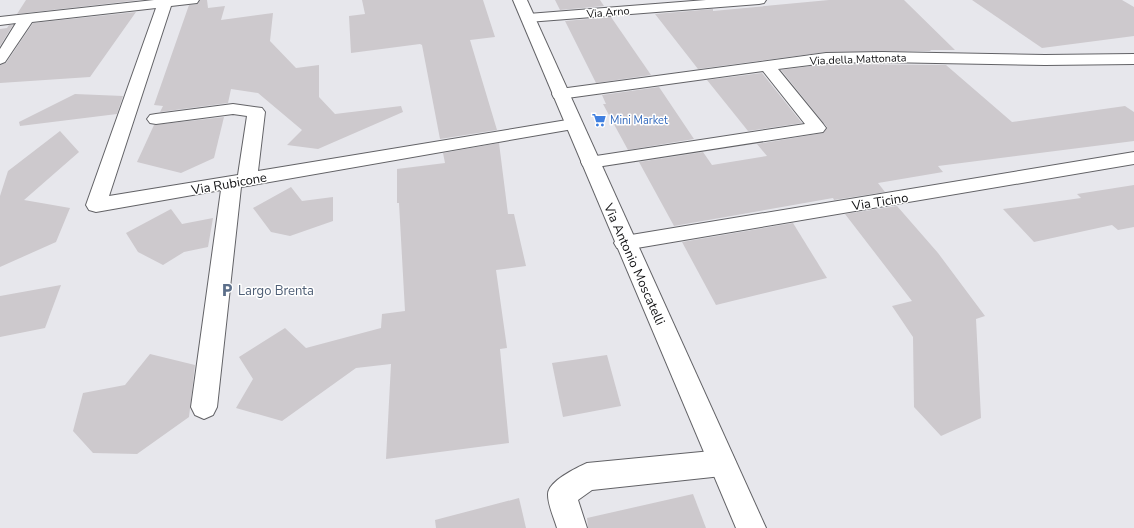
<svg xmlns="http://www.w3.org/2000/svg" width="1134" height="528" font-family="'Nunito Sans',sans-serif">
<style>
.building{fill:#cdc9cd}
.lines{fill:none;stroke-linecap:round;stroke-linejoin:round}
.minor-casing{stroke:#626266;stroke-width:2}
.tertiary-casing{stroke:#626266;stroke-width:2}
.minor{fill:#fff;fill-rule:evenodd}
.tertiary{fill:#fff;fill-rule:evenodd}
.labels{text-anchor:middle;stroke-width:3;stroke-linejoin:round;paint-order:stroke}
.far-street-label{font-size:11px;fill:#121214;stroke:#fff}
.far-shop-label{font-size:11px;fill:#366cbe;stroke:#fff;text-anchor:start}
.street-label{font-size:13px;fill:#121214;stroke:#fff}
.service-label{font-size:13px;fill:#4e5e75;stroke:#fff;text-anchor:start}
</style>
<rect width="100%" height="100%" fill="#e7e7ec"/>
<g class="building">
<path d="M26 0H140L17 14Z"/>
<path d="M200 0H207L208 8 225 6 221 20 273 13 270 41 296 68 319 65V97L335 114 401 106 403 112 318 149 287 145 302 130 258 93 231 89 228 103 160 112 163 106 154 105 189 5 197 4Z"/>
<path d="M362 0H483L495 37 470 40 497 130 440 139 422 45 420 44 351 53 349 16 365 14Z"/>
<path d="M555 0H600L604 6 560 10Z"/>
<path d="M829 0H904L955 50H930L931 51 826 52 698 69 655 14 713 9V11Z"/>
<path d="M972 0H1122L1134 7V36L1042 48Z"/>
<path d="M136 12 90 77 0 83V65L6 63 33 23Z"/>
<path d="M611 17 651 75 596 83 565 21Z"/>
<path d="M9 25H13L0 46V29L7 28Z"/>
<path d="M826 64 946 65 1012 122 1125 106 1134 112V141L938 166 943 172 878 183 885 192 834 200 833 198 674 226 639 162 703 152 712 165 767 156 757 144 823 133 827 127 781 70Z"/>
<path d="M762 73 802 123 748 131 707 80Z"/>
<path d="M659 87 694 139 628 150 603 104H606L602 95Z"/>
<path d="M75 94 123 96 117 114 20 126 19 122Z"/>
<path d="M224 117 214 158 181 173 137 162 154 125Z"/>
<path d="M60 131 79 152 24 200 70 208 56 242 0 267V196L8 171Z"/>
<path d="M499 143 508 214H514L526 266 496 270 507 348 500 349 509 443 386 459 391 364 356 368 282 421 236 408 253 379 239 357 285 328 306 348 381 328 382 314 405 311 399 203H397V169L445 163 443 153Z"/>
<path d="M1134 185V227L1118 230 1112 225 1034 242 1003 209 1081 198 1077 194Z"/>
<path d="M291 187 302 201 333 197V221L290 236 271 232 253 208Z"/>
<path d="M897 206 938 253 985 316 976 319 981 418 941 436 914 407 913 337 892 306 912 301 845 214Z"/>
<path d="M171 209 182 224 213 218 208 247 184 252 163 265 138 252 126 233Z"/>
<path d="M793 223 827 278 716 305 682 242Z"/>
<path d="M61 285 45 328 0 337V296Z"/>
<path d="M150 354 195 365 189 417 137 454 93 453 73 431 83 393 125 385Z"/>
<path d="M607 355 621 406 563 417 552 363Z"/>
<path d="M693 494 706 528H588L587 518Z"/>
<path d="M519 498 526 528H436L435 520Z"/>
</g>
<g class="lines">
<defs>
<g id="minor">
<path d="M154 0H199L197 3 171 6 109 196 238 175 247 116 233 114 156 124 150 123 147 119 150 115 156 114 233 104 262 108 265 112 258 171 573 119 579 120 582 124 579 128 573 129 241 187 217 407 213 415 204 419 195 415 191 407 221 190 96 212 89 210 86 205 156 8 32 22 5 62 0 64V49L16 23 0 25V17Z"/>
<path d="M706 0H766L764 3 759 4 528 22 523 21 521 18 523 15 528 14Z"/>
<path d="M882 52 1045 55 1134 54V64L1045 65 882 62 826 63 778 69 823 124 826 128 823 132 590 168 583 166 581 162 583 158 805 124 763 71 560 99 554 98 552 94 554 90 560 89 826 53Z"/>
<path d="M1134 152V164L625 250 617 248 614 243 617 238 625 236Z"/>
<path d="M722 450 732 454 736 463 732 472 722 476 592 490 578 500 587 528H557C554 518 548 505 548 495 547 482 576 468 587 463Z"/>
</g>
<path id="tertiary" d="M513 0H527L766 528H736Z"/>
</defs>
<use href="#minor" class="minor-casing"/>
<use href="#tertiary" class="tertiary-casing"/>
<use href="#minor" class="minor"/>
<use href="#tertiary" class="tertiary"/>
</g>
<defs>
<symbol id="supermarket-bare" viewBox="-9 -9 18 18"><path d="M-6-5.5h2.5l.6 2H6L4.5 2H-2.5L-4.4-4H-6ZM-1.5 3.2a1.3 1.3 0 1 0 .1 0ZM3 3.2a1.3 1.3 0 1 0 .1 0Z" fill="#3f7fe0" stroke="#fff" stroke-width="2.5" paint-order="stroke"/></symbol>
<symbol id="parking-bare" viewBox="-9 -9 18 18"><path d="M-3.5-5.5H1a3.5 3.5 0 0 1 0 7H-1V5.5H-3.5ZM-1-3.4V-.6H.8a1.4 1.4 0 0 0 0-2.8Z" fill="#5c6f8a" stroke="#fff" stroke-width="2.5" paint-order="stroke"/></symbol>
</defs>
<g fill-rule="evenodd">
<use href="#supermarket-bare" x="589" y="110" width="20" height="20"/>
<use href="#parking-bare" x="217" y="280" width="20" height="20"/>
</g>
<g class="labels">
<g class="far-street-label">
<text transform="translate(608 12) rotate(-5)" y="4">Via Arno</text>
<text transform="translate(858 59) rotate(-2)" y="4">Via della Mattonata</text>
</g>
<g class="far-shop-label">
<text x="610" y="124">Mini Market</text>
</g>
<g class="street-label">
<text transform="translate(229 183) rotate(-10)" y="5">Via Rubicone</text>
<text transform="translate(880 201) rotate(-9)" y="5">Via Ticino</text>
<text transform="translate(635 264) rotate(66)" y="5">Via Antonio Moscatelli</text>
</g>
<g class="service-label">
<text x="238" y="295">Largo Brenta</text>
</g>
</g>
</svg>
